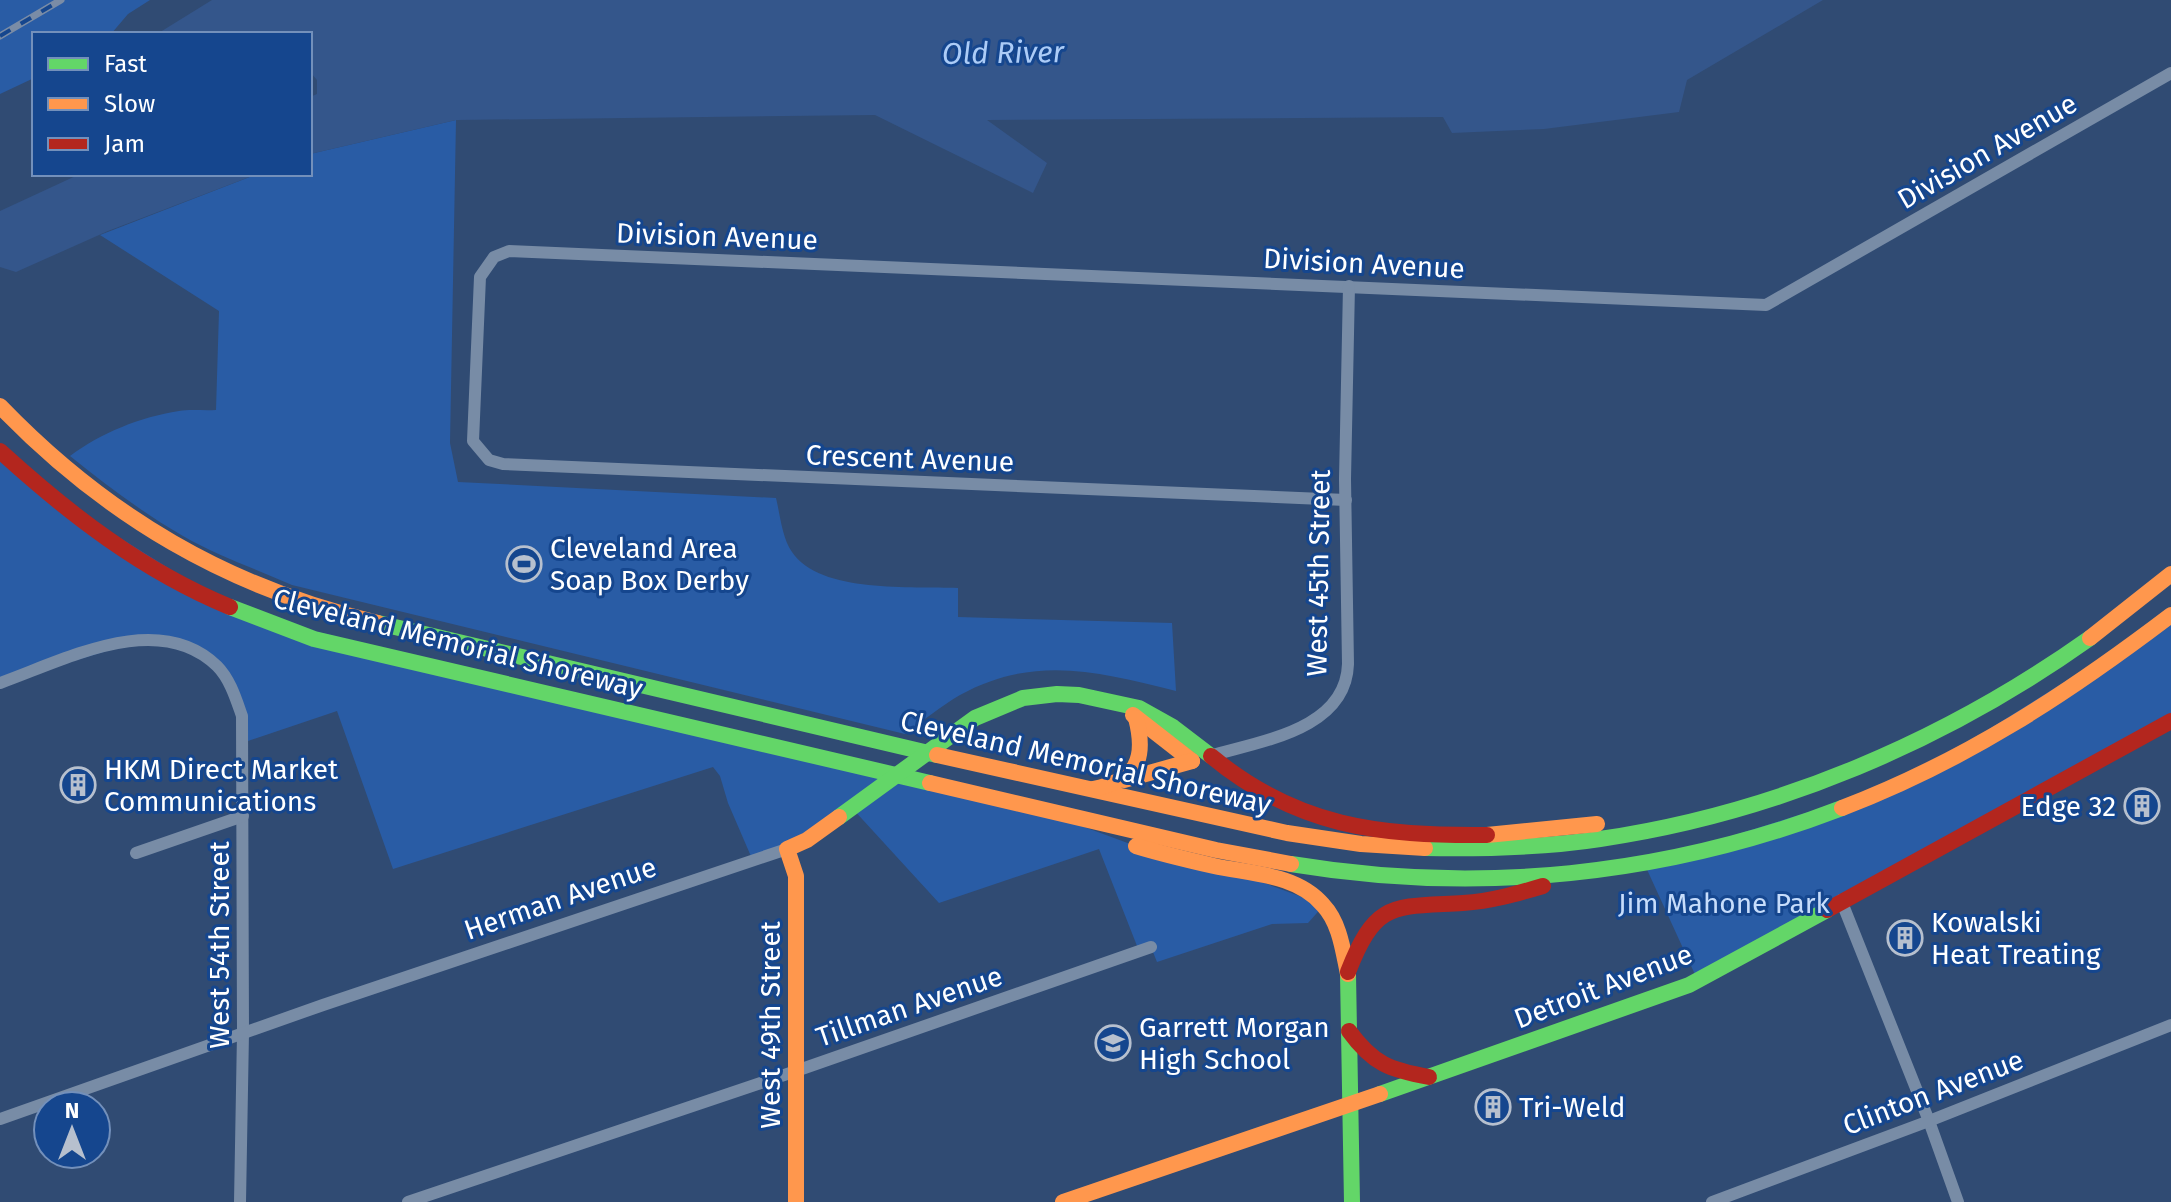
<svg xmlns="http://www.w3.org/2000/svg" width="2171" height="1202" font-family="'Fira Sans',sans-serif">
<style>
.green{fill:#295ca5}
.water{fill:#34568b}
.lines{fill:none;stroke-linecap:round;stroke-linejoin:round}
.street{stroke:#788ca6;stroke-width:12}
.fast{stroke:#63d668;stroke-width:16}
.slow{stroke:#ff974d;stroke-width:16}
.jam{stroke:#b3261e;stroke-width:16}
.rail-casing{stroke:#7a8ca6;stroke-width:7}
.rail{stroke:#15468e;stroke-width:4;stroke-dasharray:12;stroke-linecap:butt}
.labels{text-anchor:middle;stroke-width:6;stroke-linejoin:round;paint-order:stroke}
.street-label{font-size:28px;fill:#fff;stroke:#15468e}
.poi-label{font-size:28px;fill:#fff;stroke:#15468e;text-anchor:start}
.park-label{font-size:28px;fill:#c7ddfb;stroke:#15468e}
.water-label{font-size:30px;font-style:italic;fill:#acccf7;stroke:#15468e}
</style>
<rect width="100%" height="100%" fill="#304b73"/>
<g class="green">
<path d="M0 0H150L128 14 111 34H34V78L0 94Z"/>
<path d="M456 120 450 443 458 482 776 498C780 514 782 538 792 552 820 594 913 586 958 588V617L1172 623 1176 691C1099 672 1035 654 960 695 941 706 923 721 905 734L292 585C256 569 218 556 183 536 143 513 106 485 70 456 101 433 140 417 179 411 191 409 204 411 216 410L219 311 100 235 257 174H310V154Z"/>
<path d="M0 451 38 487 241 613 1041 811 1133 845 1218 866 1324 905 1308 923 1272 924 1157 962 1151 947 1139 951 1099 849 939 903 852 808 753 861 728 803 720 776 713 767 393 869 337 711 242 743V716L218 666 187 646 150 638 0 683Z"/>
<path d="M2171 615V721L1698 981 1644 863 1903 783Z"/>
</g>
<g class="water">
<path d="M212 0H1823L1687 80 1679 112 1544 129 1452 133 1443 117 987 120 1047 163 1033 193 875 115 456 120 310 154V97L317 94V80L310 72V34H157Z"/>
<path d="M80 174H257L108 231 16 272 0 267V211Z"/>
</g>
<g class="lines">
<g class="street">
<path d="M1346 500 503 464 489 460 473 441 480 277 494 257 509 251 1766 305 2171 73"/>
<path d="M0 683C65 660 158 609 217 666 230 679 236 699 242 716L243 1033 240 1202"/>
<path d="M1210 756C1260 741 1346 730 1348 664L1345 479 1349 286"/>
<path d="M136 853 243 816"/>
<path d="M1841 900 1929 1121 1958 1202"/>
<path d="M0 1119 323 1005 787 849"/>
<path d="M408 1202 796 1071 1151 947"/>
<path d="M1712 1202 1929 1121 2171 1025"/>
</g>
<g class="fast">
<path d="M230 607 314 639 930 783"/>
<path d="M378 623 937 755"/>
<path d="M839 817 975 718 1023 698 1057 694 1079 695 1139 708 1173 727 1211 756"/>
<path d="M1425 848C1484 849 1542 848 1600 839 1777 813 1945 741 2090 638"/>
<path d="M1291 864C1478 895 1665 876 1842 808"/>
<path d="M1348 974 1352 1202"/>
<path d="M1380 1094 1689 985 1827 910"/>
</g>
<g class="slow">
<path d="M0 406C106 516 228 588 378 623"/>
<path d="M2090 638 2171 574"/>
<path d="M1133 715 1192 761"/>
<path d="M937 755 1287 833 1361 844 1425 848"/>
<path d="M1124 780 1192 761"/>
<path d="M930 783 1216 850 1291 864"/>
<path d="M1093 789C1136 780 1147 761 1136 718"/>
<path d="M1842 808C1965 761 2067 694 2171 615"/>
<path d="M1487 835 1597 824"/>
<path d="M1136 846C1162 854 1188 860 1214 866 1251 874 1297 874 1323 905 1340 923 1343 951 1348 974"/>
<path d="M796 1202V876L787 849 807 840 839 817"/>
<path d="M1063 1202 1380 1094"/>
</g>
<g class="jam">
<path d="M0 451C69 514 143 571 230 607"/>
<path d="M1211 756C1297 827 1379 836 1487 835"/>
<path d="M1827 910 2171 721"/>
<path d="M1348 972C1376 900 1393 907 1463 903 1492 901 1516 894 1543 886"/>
<path d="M1349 1031C1373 1064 1390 1070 1429 1077"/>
</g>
<defs>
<path id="rail" d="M0 36 61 0"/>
</defs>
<use href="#rail" class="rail-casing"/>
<use href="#rail" class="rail"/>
</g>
<defs>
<symbol id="stadium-ring" viewBox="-11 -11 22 22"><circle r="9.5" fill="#15468e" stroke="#b7c0ce" stroke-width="1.5"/><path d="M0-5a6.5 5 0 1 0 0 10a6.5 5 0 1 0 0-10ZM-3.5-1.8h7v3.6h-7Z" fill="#b7c0ce"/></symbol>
<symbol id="building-ring" viewBox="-11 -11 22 22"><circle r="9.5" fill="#15468e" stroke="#b7c0ce" stroke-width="1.5"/><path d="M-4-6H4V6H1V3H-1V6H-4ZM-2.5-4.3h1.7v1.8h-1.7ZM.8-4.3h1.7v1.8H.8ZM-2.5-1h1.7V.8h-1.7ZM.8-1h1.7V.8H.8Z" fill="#b7c0ce"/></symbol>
<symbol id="school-ring" viewBox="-11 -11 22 22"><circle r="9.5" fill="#15468e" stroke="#b7c0ce" stroke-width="1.5"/><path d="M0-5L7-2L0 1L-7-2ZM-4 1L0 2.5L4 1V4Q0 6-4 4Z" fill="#b7c0ce"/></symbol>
</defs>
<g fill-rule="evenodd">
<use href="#stadium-ring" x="504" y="544" width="40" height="40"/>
<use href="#building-ring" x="58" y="765" width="40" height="40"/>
<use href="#building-ring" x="2122" y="786" width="40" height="40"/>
<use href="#building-ring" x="1885" y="918" width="40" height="40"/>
<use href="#school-ring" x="1093" y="1023" width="40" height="40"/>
<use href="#building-ring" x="1473" y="1087" width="40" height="40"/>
</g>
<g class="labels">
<g class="street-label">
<text transform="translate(1987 151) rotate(-30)" y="10">Division Avenue</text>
<text transform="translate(717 236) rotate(2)" y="10">Division Avenue</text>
<text transform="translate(1364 263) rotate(3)" y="10">Division Avenue</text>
<text transform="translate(910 458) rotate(2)" y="10">Crescent Avenue</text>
<text transform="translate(1318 573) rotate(-89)" y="10">West 45th Street</text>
<text transform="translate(458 643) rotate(14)" y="10">Cleveland Memorial Shoreway</text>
<text transform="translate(1086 762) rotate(13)" y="10">Cleveland Memorial Shoreway</text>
<text transform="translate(560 898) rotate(-19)" y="10">Herman Avenue</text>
<text transform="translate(219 945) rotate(-90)" y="10">West 54th Street</text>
<text transform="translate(1603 986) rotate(-21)" y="10">Detroit Avenue</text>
<text transform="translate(909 1006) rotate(-19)" y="10">Tillman Avenue</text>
<text transform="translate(770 1025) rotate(-90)" y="10">West 49th Street</text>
<text transform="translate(1933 1092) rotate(-21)" y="10">Clinton Avenue</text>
</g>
<g class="poi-label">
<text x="550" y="558">Cleveland Area<tspan x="550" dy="32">Soap Box Derby</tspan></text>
<text x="104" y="779">HKM Direct Market<tspan x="104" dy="32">Communications</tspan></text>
<text x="2116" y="816" text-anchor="end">Edge 32</text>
<text x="1931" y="932">Kowalski<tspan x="1931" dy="32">Heat Treating</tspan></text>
<text x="1139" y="1037">Garrett Morgan<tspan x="1139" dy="32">High School</tspan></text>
<text x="1519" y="1117">Tri-Weld</text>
</g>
<g class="park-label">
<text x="1724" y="913">Jim Mahone Park</text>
</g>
<g class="water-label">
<text transform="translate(1003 53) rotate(-1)" y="10">Old River</text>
</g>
</g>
<rect x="32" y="32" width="280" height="144" fill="#15468e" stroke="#7390bb" stroke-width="2"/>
<rect x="48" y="58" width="40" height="12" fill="#63d668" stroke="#7390bb" stroke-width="2"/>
<text x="104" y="72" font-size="24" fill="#ffffff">Fast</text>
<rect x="48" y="98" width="40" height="12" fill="#ff974d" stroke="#7390bb" stroke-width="2"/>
<text x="104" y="112" font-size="24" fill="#ffffff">Slow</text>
<rect x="48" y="138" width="40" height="12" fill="#b3261e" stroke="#7390bb" stroke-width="2"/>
<text x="104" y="152" font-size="24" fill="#ffffff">Jam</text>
<g transform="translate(72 1130)"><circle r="38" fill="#15468e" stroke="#7390bb" stroke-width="2"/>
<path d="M0-6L14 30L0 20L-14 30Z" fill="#b7c0ce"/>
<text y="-12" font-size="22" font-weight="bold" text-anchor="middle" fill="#ffffff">N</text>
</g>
</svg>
